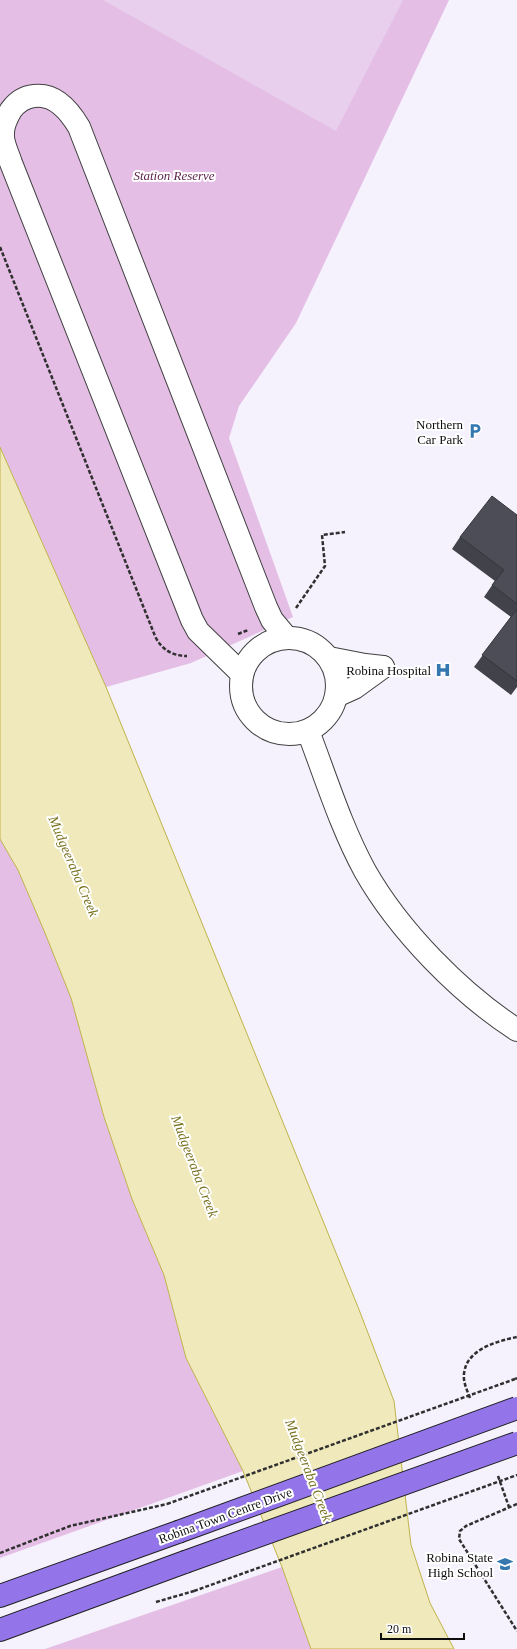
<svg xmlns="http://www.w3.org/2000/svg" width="517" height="1649" font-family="Georgia,serif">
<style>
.green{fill:#e4bee5}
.pitch{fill:#e8cfed}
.water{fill:#f0e9bb;stroke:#bfb34a}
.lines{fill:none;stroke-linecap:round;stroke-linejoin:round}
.minor-casing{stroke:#414141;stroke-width:24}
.major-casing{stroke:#1f1f1f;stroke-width:24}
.path{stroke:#303030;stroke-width:2.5;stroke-dasharray:4 2;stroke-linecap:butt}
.minor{stroke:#fff;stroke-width:22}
.major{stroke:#9375e9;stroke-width:22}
.major-bridge-casing{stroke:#1f1f1f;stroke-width:24;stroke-linecap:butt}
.path-bridge{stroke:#303030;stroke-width:2.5;stroke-dasharray:4 2;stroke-linecap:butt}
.major-bridge{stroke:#9375e9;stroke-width:22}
.wall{fill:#41424a}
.building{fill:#4c4d56;stroke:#35363c}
.labels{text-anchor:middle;stroke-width:4;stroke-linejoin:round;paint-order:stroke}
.park-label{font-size:13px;font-style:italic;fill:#5f254e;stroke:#fff}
.poi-label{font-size:13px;fill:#0e0e0e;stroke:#fff;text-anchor:end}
.street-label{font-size:13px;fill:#0e0e0e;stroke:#fff}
.water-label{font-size:14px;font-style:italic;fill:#797321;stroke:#fff}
</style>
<rect width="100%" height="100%" fill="#f5f1fd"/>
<g class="green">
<path d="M0 0H449L296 323 239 406 229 438 293 617 191 663 106 687 0 447Z"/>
<path d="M0 839 18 870 45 933 71 998 104 1117 132 1199 164 1275 186 1358 243 1471 0 1558Z"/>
<path d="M282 1567 311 1649H45Z"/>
</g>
<path class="pitch" d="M103 0H403L336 131Z"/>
<path class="water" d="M0 447 106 687 358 1307 394 1401 411 1545 430 1603 454 1649H311L282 1567 243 1471 186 1358 164 1275 132 1199 104 1117 71 998 45 933 18 870 0 839Z"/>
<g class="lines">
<defs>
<g id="minor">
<circle cx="289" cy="686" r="48"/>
<path d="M329 658 365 665 383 667"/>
<path d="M242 674 198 631 192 620 11 163C8 153 2 143 3 133 3 125 7 117 11 110 17 102 24 97 34 96 55 93 69 110 79 127L266 607 272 620 287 638"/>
<path d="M336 696 354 688 383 667"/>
<path d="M308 731C326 778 341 827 365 871 399 931 460 993 517 1030"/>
</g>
<g id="major">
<path d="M0 1596 178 1532"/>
<path d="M0 1630 185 1562"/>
</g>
</defs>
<use href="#minor" class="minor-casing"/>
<use href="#major" class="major-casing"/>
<g class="path">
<path d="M0 247 155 636C161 649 172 656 187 656"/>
<path d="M296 608 325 566 322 535 345 532"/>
<path d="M238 634 248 630"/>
<path d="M515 1379 517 1378"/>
<path d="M470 1398C467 1390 463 1382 464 1374 466 1349 498 1341 517 1337"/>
<path d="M498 1476 509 1507"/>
<path d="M517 1504 466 1526 460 1531 459 1539 517 1631"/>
<path d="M0 1553 70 1526 167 1504"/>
<path d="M156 1602 194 1591"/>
</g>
<use href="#minor" class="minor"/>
<use href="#major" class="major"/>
<defs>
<g id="major-bridge">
<path d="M178 1532 517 1408"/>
<path d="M185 1562 517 1443"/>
</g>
</defs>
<use href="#major-bridge" class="major-bridge-casing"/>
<g class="path-bridge">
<path d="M167 1504 515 1379"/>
<path d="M194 1591 517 1475"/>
</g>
<use href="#major-bridge" class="major-bridge"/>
</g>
<path class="wall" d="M517 515V687L511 695 474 667 511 617 484 597 495 581 452 549 460 537Z"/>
<g class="building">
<path d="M492 496 517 515V604L492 585 504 570 460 537Z"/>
<path d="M517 609V681L482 655Z"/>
</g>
<defs>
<symbol id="parking-bare" viewBox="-9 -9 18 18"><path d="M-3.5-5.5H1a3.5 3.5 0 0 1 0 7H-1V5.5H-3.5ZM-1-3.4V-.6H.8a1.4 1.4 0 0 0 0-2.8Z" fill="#3578b0" stroke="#fff" stroke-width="2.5" paint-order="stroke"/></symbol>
<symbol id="hospital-bare" viewBox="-9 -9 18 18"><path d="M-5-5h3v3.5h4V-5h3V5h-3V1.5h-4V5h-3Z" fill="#3578b0" stroke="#fff" stroke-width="2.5" paint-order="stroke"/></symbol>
<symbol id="school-bare" viewBox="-9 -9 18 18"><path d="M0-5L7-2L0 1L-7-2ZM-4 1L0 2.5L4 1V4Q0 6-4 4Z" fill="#3578b0" stroke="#fff" stroke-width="2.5" paint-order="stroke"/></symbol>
</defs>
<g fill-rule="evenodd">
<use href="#parking-bare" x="464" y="420" width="22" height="22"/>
<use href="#hospital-bare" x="432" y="659" width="22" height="22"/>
<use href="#school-bare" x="494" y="1553" width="22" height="22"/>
</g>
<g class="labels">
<g class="park-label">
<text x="174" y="180">Station Reserve</text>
</g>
<g class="poi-label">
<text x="463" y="429">Northern<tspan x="463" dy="15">Car Park</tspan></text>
<text x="431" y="675">Robina Hospital</text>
<text x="493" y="1562">Robina State<tspan x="493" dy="15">High School</tspan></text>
</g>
<g class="street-label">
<text transform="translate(225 1515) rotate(-20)" y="5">Robina Town Centre Drive</text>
</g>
<g class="water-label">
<text transform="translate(74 866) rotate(67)" y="5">Mudgeeraba Creek</text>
<text transform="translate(195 1166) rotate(69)" y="5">Mudgeeraba Creek</text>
<text transform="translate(309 1470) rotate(69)" y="5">Mudgeeraba Creek</text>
</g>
</g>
<path d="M381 1633v6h83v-6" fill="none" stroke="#0e0e0e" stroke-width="2"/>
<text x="387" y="1633" font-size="12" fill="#0e0e0e" stroke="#ffffff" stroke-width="3" paint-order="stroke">20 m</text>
</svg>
